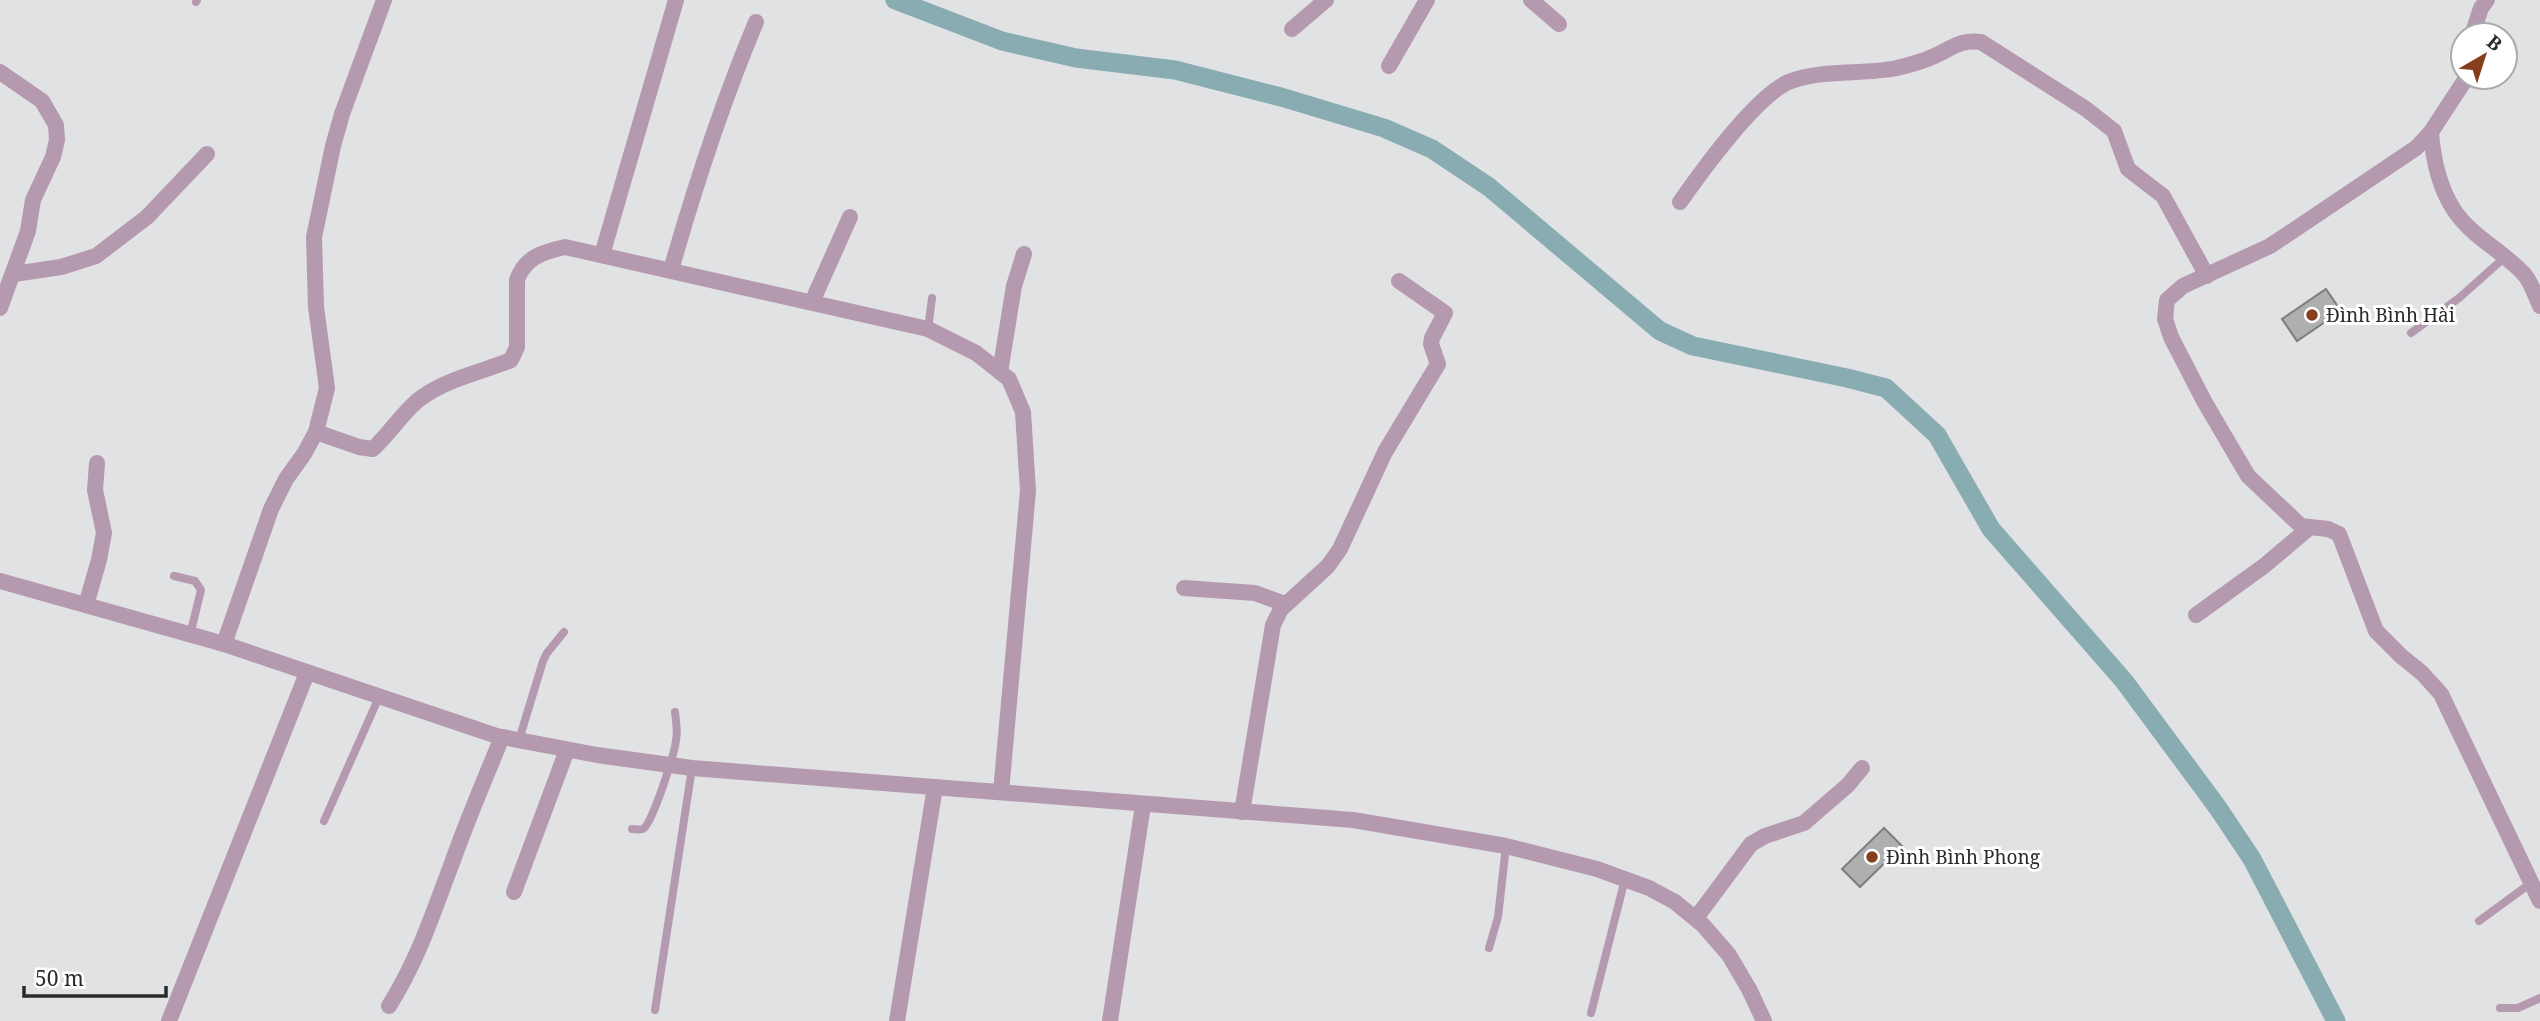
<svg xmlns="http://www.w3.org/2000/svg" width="2540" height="1021" font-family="'Noto Serif',serif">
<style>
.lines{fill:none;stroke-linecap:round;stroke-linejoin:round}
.canal{stroke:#88acb2;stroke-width:19}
.building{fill:#adafb0;stroke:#7c7e7f;stroke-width:2}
.lane{stroke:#b599af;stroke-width:8}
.street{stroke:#b599af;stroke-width:16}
.poi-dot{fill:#863e1d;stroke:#fff;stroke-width:2.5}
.labels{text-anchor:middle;stroke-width:6;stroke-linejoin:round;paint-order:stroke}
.poi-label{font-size:19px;fill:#292a2a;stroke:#fff;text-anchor:start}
</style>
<rect width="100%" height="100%" fill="#e1e2e3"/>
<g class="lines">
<path class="canal" d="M895 0 1002 41 1076 58 1175 70 1281 97 1384 128 1432 149 1489 187 1660 331 1693 346 1847 378 1886 388 1937 435 1991 529 2124 681 2218 808 2252 859 2336 1021"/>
</g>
<g class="building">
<path d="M2326 289 2341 311 2297 341 2282 319Z"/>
<path d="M1884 828 1902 846 1860 887 1842 869Z"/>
</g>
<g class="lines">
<g class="lane">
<path d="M196 2 197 0"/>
<path d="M928 329 932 298"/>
<path d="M2411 333 2459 298 2504 258"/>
<path d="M174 576 195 581 201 590 190 635"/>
<path d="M519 740 543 661 547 653 564 632"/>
<path d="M324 821 379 697"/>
<path d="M632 829C635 829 641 830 643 829 652 825 675 752 676 740 678 731 676 721 675 712"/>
<path d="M2479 921 2531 883"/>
<path d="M1489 948 1498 917 1506 846"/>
<path d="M2500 1008H2518L2540 998"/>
<path d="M655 1010 692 768"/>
<path d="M1591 1013 1625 879"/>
</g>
<g class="street">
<path d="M1531 0 1559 24"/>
<path d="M1292 29 1326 0"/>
<path d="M2472 35 2481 8 2487 0"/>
<path d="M1389 66 1427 0"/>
<path d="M0 72 42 101 56 125 57 140 53 157 33 200 28 231 0 308"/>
<path d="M2467 77 2431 132 2416 148 2270 246 2183 286 2167 300 2165 319 2171 337 2204 401 2248 476 2301 526 2328 529 2339 534 2376 631 2401 656 2422 673 2441 694 2540 901"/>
<path d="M2431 132C2433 159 2439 187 2454 210 2471 236 2501 250 2523 273 2531 281 2535 295 2540 306"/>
<path d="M1680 202C1701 172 1758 93 1791 81 1825 69 1862 75 1897 68 1908 65 1922 62 1932 57 1951 49 1960 39 1981 42L2086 109 2114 131 2128 169 2163 196 2207 276"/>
<path d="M602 255 676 0"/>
<path d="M671 270C695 186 722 103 756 22"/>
<path d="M14 274 61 267 96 256 147 217 207 154"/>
<path d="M812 302 850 217"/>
<path d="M1000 372 1014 286 1024 254"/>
<path d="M316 432 359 447 373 449C389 434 401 415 417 401 444 379 480 373 511 360L517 347V280C525 257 543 252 565 247L928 329 976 353 1009 379 1023 412 1028 491 1001 792"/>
<path d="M0 581 224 644 497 736 597 755 692 768 1353 820 1506 846 1597 869 1649 888 1675 902 1703 925 1729 955 1749 989 1764 1021"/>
<path d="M1184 588 1255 593 1285 604"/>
<path d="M86 605 99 560 104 533 95 490 97 463"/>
<path d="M2196 615 2264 566 2309 528"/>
<path d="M224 644 271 509 286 479 304 454 316 432 327 388 316 307 314 237 333 146 342 114 384 0"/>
<path d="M1242 812 1273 625 1281 609 1328 566 1340 549 1385 452 1438 364 1431 344 1432 338 1445 313 1399 281"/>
<path d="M514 892 567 750"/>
<path d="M1696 918 1751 844 1765 836 1804 823 1848 785 1862 768"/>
<path d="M389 1006C419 958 432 915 452 863 467 820 485 779 502 737"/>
<path d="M169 1021 307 673"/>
<path d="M897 1021 935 787"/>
<path d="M1110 1021 1143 805"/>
</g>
</g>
<g class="poi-dot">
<circle cx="2312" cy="315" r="7"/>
<circle cx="1872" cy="857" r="7"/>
</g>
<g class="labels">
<g class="poi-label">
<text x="2326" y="322">Đình Bình Hài</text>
<text x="1886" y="864">Đình Bình Phong</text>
</g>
</g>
<g transform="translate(2484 56) rotate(39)"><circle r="33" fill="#ffffff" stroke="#a9aaaa" stroke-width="2"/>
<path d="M0-5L12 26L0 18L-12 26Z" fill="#863e1d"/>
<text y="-10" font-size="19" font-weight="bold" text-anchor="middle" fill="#292a2a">B</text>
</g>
<path d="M24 986v10h142v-10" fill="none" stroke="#292a2a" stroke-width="3.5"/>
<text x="35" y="986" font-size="21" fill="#292a2a" stroke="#ffffff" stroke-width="5" paint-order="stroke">50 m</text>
</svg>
